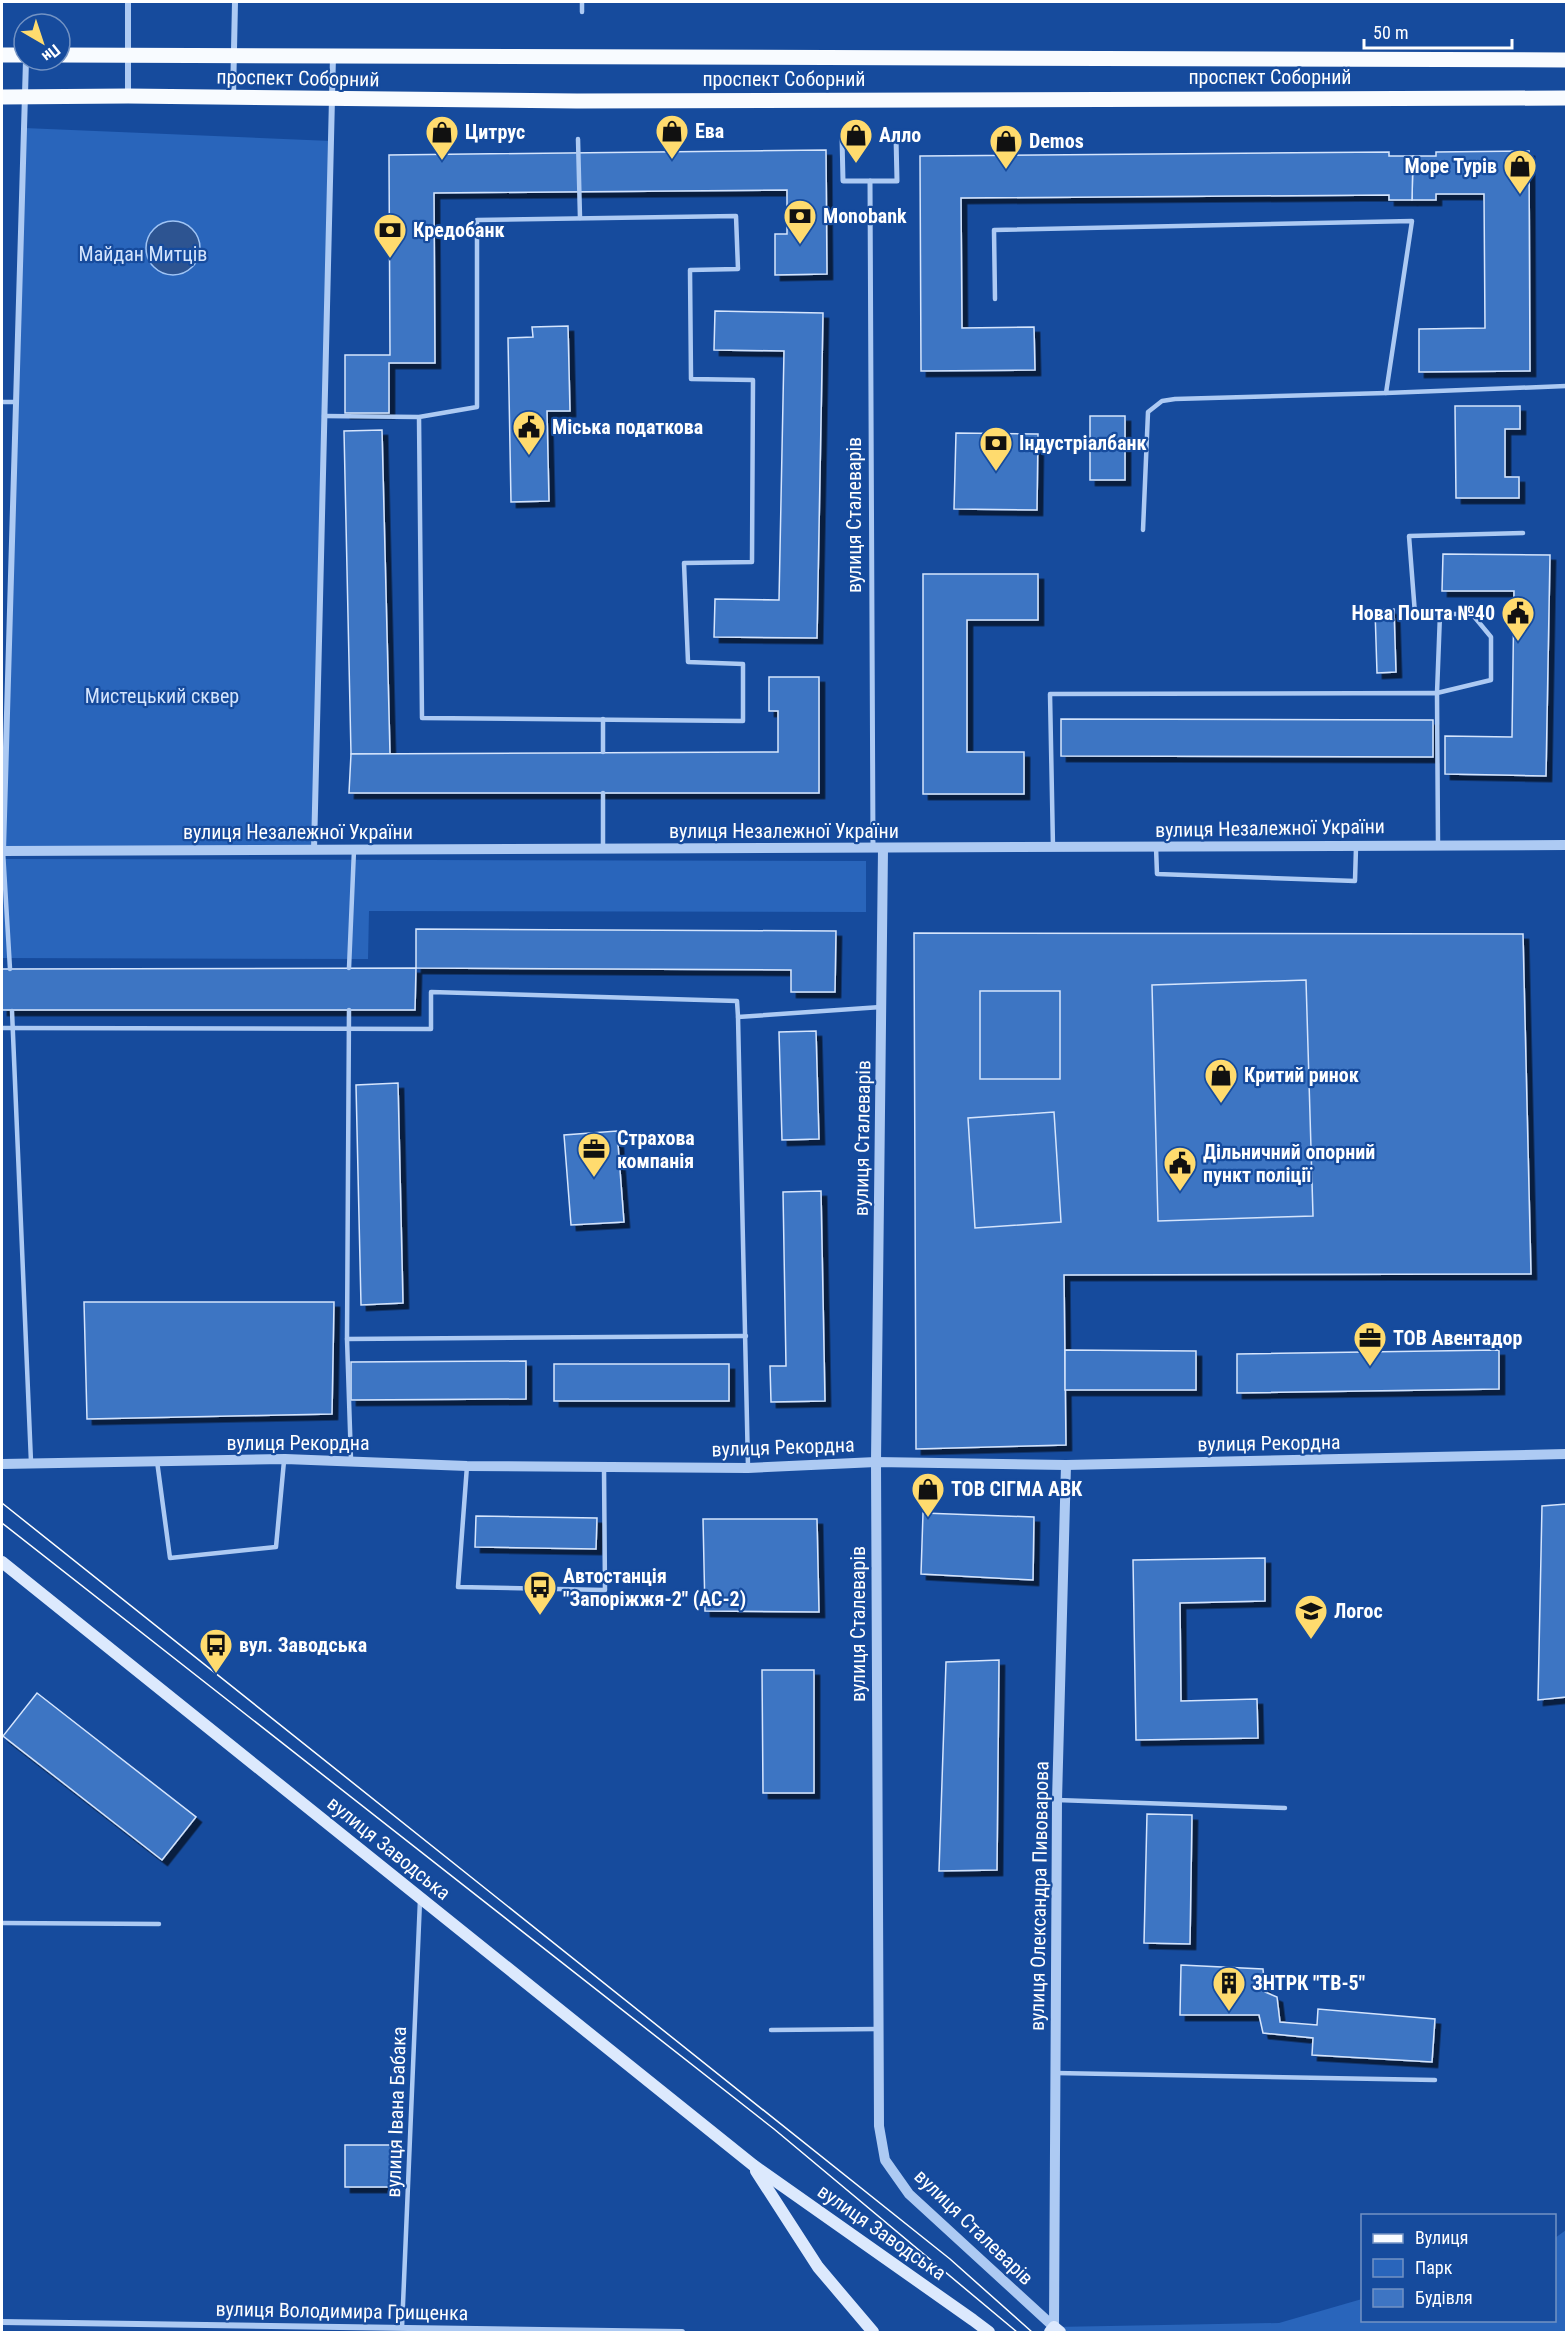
<svg xmlns="http://www.w3.org/2000/svg" width="1568" height="2334" font-family="'Roboto Condensed',sans-serif">
<style>
.green{fill:#2965bb}
.water{fill:#2d5491;stroke:#9fc4f5;stroke-width:1.5}
.building{fill:#3e75c3;stroke:#d5e5fd;stroke-width:1.5;filter:url(#shadow)}
.lines{fill:none;stroke-linecap:round;stroke-linejoin:round}
.service{stroke:#adcaf3;stroke-width:4.5}
.pedestrian{stroke:#adcaf3;stroke-width:5}
.minor{stroke:#adcaf3;stroke-width:6}
.tertiary{stroke:#adcaf3;stroke-width:10}
.secondary{stroke:#dce9fd;stroke-width:12}
.primary{stroke:#f8fbff;stroke-width:15}
.tram{stroke:#fff;stroke-width:1.5}
.labels{text-anchor:middle;stroke-width:4.5;stroke-linejoin:round;paint-order:stroke}
.street-label{font-size:20px;fill:#fff;stroke:#164b9d}
.poi-label{font-size:20px;font-weight:bold;fill:#fff;stroke:#164b9d;text-anchor:start}
.park-label{font-size:20px;fill:#d5e5fd;stroke:#164b9d}
</style>
<defs>
<filter id="shadow"><feDropShadow dx="5.5" dy="5.5" stdDeviation="0" flood-color="#0009"/></filter>
</defs>
<rect width="100%" height="100%" fill="#164b9d"/>
<g class="green">
<path d="M24 128 331 141 314 850 3 851Z"/>
<path d="M2 859 866 861V912L369 911 368 959 2 958Z"/>
<path d="M1566 2230V2332H1060L1054 2327 1279 2323 1362 2299V2320H1554L1555 2238Z"/>
</g>
<circle class="water" cx="173" cy="248" r="27"/>
<g class="building">
<path d="M826 150 827 274 775 275V234H787V190L434 193 435 363H389V413H345V355H390L389 155Z"/>
<path d="M1529 151 1530 371 1419 372V329L1485 328 1484 194H1436V200H1412L1413 156H1436V152Z"/>
<path d="M1389 152V156H1413L1412 200H1389V195L961 198 962 328 1034 327 1035 370 921 371 920 156Z"/>
<path d="M715 311 823 313 817 638 714 637 715 599 779 600 784 351 714 350Z"/>
<path d="M568 326 570 411H547L549 501 511 502 508 338 533 337 532 327Z"/>
<path d="M1455 406H1520V429H1505V477H1519V498H1456Z"/>
<rect x="1090" y="416" width="35" height="64"/>
<path d="M382 430 390 754H351L344 431Z"/>
<path d="M956 433 1038 434 1037 510 954 509Z"/>
<path d="M1443 554 1550 555 1546 776 1445 774V736L1512 737 1514 591H1442Z"/>
<path d="M923 574H1038V620H967V752H1024V794H923Z"/>
<path d="M1394 609 1396 672 1377 673 1375 610Z"/>
<path d="M769 677H819V793H349L351 754 778 752V711H769Z"/>
<path d="M1061 719 1433 720V757L1061 756Z"/>
<path d="M416 929 836 931 835 992H791V970L416 968Z"/>
<path d="M914 933 1523 934 1531 1274 1064 1275 1066 1445 916 1449Z"/>
<path d="M416 968 415 1010H2V969Z"/>
<path d="M1306 980 1313 1216 1158 1221 1152 985Z"/>
<rect x="980" y="991" width="80" height="88"/>
<path d="M816 1031 819 1139 782 1140 779 1032Z"/>
<path d="M398 1083 403 1303 361 1305 356 1085Z"/>
<path d="M1054 1112 1061 1222 975 1228 968 1118Z"/>
<path d="M617 1131 624 1222 571 1225 564 1135Z"/>
<path d="M821 1191 825 1401 771 1402 770 1366H786L783 1192Z"/>
<path d="M84 1302H334L332 1414 87 1419Z"/>
<path d="M1065 1350 1196 1351V1390H1065Z"/>
<path d="M1499 1350V1389L1237 1393V1354Z"/>
<path d="M526 1361V1399L351 1400V1362Z"/>
<rect x="554" y="1364" width="175" height="37"/>
<path d="M1566 1504V1697L1538 1700 1542 1506Z"/>
<path d="M923 1513 1034 1517 1033 1580 921 1574Z"/>
<path d="M476 1516 597 1518 596 1549 475 1547Z"/>
<path d="M703 1519H817L819 1612 705 1611Z"/>
<path d="M1265 1558V1601L1180 1603 1181 1701 1257 1699 1258 1738 1136 1740 1133 1560Z"/>
<path d="M999 1660 997 1870 939 1871 946 1662Z"/>
<path d="M762 1670H814V1793H763Z"/>
<path d="M37 1693 196 1817 162 1860 3 1736Z"/>
<path d="M1147 1814 1192 1815 1190 1944 1144 1943Z"/>
<path d="M1181 1965 1263 1969 1265 1992 1277 1997 1280 2022 1317 2025 1318 2009 1435 2019 1432 2062 1312 2055 1313 2038 1263 2033 1259 2015H1180Z"/>
<rect x="345" y="2145" width="47" height="42"/>
</g>
<g class="lines">
<g class="service">
<path d="M582 12V2"/>
<path d="M578 139 580 218"/>
<path d="M995 299 994 230 1412 221 1386 393 1566 386"/>
<path d="M2 402H16"/>
<path d="M324 416 419 417 477 407V220L736 216 738 269 690 270 691 379 753 380 752 562 684 563 688 662 743 664V721L422 718 419 417"/>
<path d="M1143 530 1148 412 1162 401 1175 399 1386 393"/>
<path d="M1440 614H1472L1491 637V680L1437 693Z"/>
<path d="M1440 614H1415L1409 536 1523 533"/>
<path d="M603 752V719"/>
<path d="M1053 847 1050 694 1437 693 1438 845"/>
<path d="M1156 847 1157 874 1355 881 1356 847"/>
<path d="M603 848V793"/>
<path d="M3 851 10 969"/>
<path d="M349 968 354 850"/>
<path d="M349 1010 347 1339 351 1460"/>
<path d="M12 1011 31 1462"/>
<path d="M738 1017 748 1467"/>
<path d="M2 1028 431 1029V992L737 1001 738 1017 881 1007"/>
<path d="M347 1339 746 1336"/>
<path d="M157 1461 170 1558 276 1547 284 1461"/>
<path d="M467 1466 458 1587 605 1590 604 1468"/>
<path d="M1057 1800 1285 1808"/>
<path d="M2 1923 159 1924"/>
<path d="M771 2030 878 2029"/>
<path d="M1055 2073 1435 2080"/>
<path d="M402 2328 420 1900"/>
</g>
<g class="pedestrian">
<path d="M842 137 843 181H897L896 137"/>
<path d="M870 181 873 848"/>
</g>
<g class="minor">
<path d="M128 2V96"/>
<path d="M233 97 235 2"/>
<path d="M314 850 333 56"/>
<path d="M3 851 26 60"/>
<path d="M2 2322 682 2332"/>
</g>
<g class="tertiary">
<path d="M883 849 876 1462 879 2126 885 2160 909 2194 1054 2327"/>
<path d="M2 851 1566 845"/>
<path d="M2 1464 285 1459 467 1466 748 1468 876 1462 1066 1465 1566 1454"/>
<path d="M1054 2327 1057 1800 1066 1465"/>
</g>
<g class="secondary">
<path d="M2 1562 753 2165 973 2320 989 2332"/>
<path d="M756 2171 818 2267 873 2332"/>
<path d="M1050 2332 1054 2327 1060 2332"/>
</g>
<g class="primary">
<path d="M2 55H24"/>
<path d="M60 55 1566 60"/>
<path d="M2 97 128 96 577 101 1566 98"/>
</g>
<g class="tram">
<path d="M2 1503 950 2259 1032 2332"/>
<path d="M2 1523 774 2129 1017 2332"/>
</g>
</g>
<defs>
<symbol id="shop-pin" viewBox="-11 -11 22 30"><path d="M0 17L-7.5 6A9.5 9.5 0 1 1 7.5 6Z" fill="#ffdb6e" stroke="#164b9d"/><path d="M-5-2.5h2.3a2.7 3.5 0 0 1 5.4 0H5L5.5 6h-11ZM-1.5-2.5h3a1.5 2.3 0 0 0-3 0Z" fill="#111"/></symbol>
<symbol id="bank-pin" viewBox="-11 -11 22 30"><path d="M0 17L-7.5 6A9.5 9.5 0 1 1 7.5 6Z" fill="#ffdb6e" stroke="#164b9d"/><path d="M-6-4H6V4H-6ZM0-2.3a2.3 2.3 0 1 0 0 4.6a2.3 2.3 0 1 0 0-4.6Z" fill="#111"/></symbol>
<symbol id="civic-pin" viewBox="-11 -11 22 30"><path d="M0 17L-7.5 6A9.5 9.5 0 1 1 7.5 6Z" fill="#ffdb6e" stroke="#164b9d"/><path d="M-.6-6.5H3V-4.5H.6V-3L4-1V1h2V6H-6V1h2V-1L-.6-3ZM-1.2 2.5V6h2.4V2.5Z" fill="#111"/></symbol>
<symbol id="office-pin" viewBox="-11 -11 22 30"><path d="M0 17L-7.5 6A9.5 9.5 0 1 1 7.5 6Z" fill="#ffdb6e" stroke="#164b9d"/><path d="M-6-3h4V-5.5h4V-3h4V5H-6ZM-1-4.5V-3h2v-1.5ZM-6 0V1H6V0Z" fill="#111"/></symbol>
<symbol id="bus-pin" viewBox="-11 -11 22 30"><path d="M0 17L-7.5 6A9.5 9.5 0 1 1 7.5 6Z" fill="#ffdb6e" stroke="#164b9d"/><path d="M-5-6H5V4H4V6H2V4H-2V6H-4V4H-5ZM-3.5-4V0h7V-4ZM-3.5 1.2v1.5H-2V1.2ZM2 1.2v1.5H3.5V1.2Z" fill="#111"/></symbol>
<symbol id="school-pin" viewBox="-11 -11 22 30"><path d="M0 17L-7.5 6A9.5 9.5 0 1 1 7.5 6Z" fill="#ffdb6e" stroke="#164b9d"/><path d="M0-5L7-2L0 1L-7-2ZM-4 1L0 2.5L4 1V4Q0 6-4 4Z" fill="#111"/></symbol>
<symbol id="building-pin" viewBox="-11 -11 22 30"><path d="M0 17L-7.5 6A9.5 9.5 0 1 1 7.5 6Z" fill="#ffdb6e" stroke="#164b9d"/><path d="M-4-6H4V6H1V3H-1V6H-4ZM-2.5-4.3h1.7v1.8h-1.7ZM.8-4.3h1.7v1.8H.8ZM-2.5-1h1.7V.8h-1.7ZM.8-1h1.7V.8H.8Z" fill="#111"/></symbol>
</defs>
<g fill-rule="evenodd">
<use href="#shop-pin" x="653" y="112" width="38" height="52"/>
<use href="#shop-pin" x="423" y="113" width="38" height="52"/>
<use href="#shop-pin" x="837" y="116" width="38" height="52"/>
<use href="#shop-pin" x="987" y="122" width="38" height="52"/>
<use href="#shop-pin" x="1501" y="147" width="38" height="52"/>
<use href="#bank-pin" x="781" y="197" width="38" height="52"/>
<use href="#bank-pin" x="371" y="211" width="38" height="52"/>
<use href="#civic-pin" x="510" y="408" width="38" height="52"/>
<use href="#bank-pin" x="977" y="424" width="38" height="52"/>
<use href="#civic-pin" x="1499" y="594" width="38" height="52"/>
<use href="#shop-pin" x="1202" y="1056" width="38" height="52"/>
<use href="#office-pin" x="575" y="1130" width="38" height="52"/>
<use href="#civic-pin" x="1161" y="1144" width="38" height="52"/>
<use href="#office-pin" x="1351" y="1319" width="38" height="52"/>
<use href="#shop-pin" x="909" y="1470" width="38" height="52"/>
<use href="#bus-pin" x="521" y="1568" width="38" height="52"/>
<use href="#school-pin" x="1292" y="1592" width="38" height="52"/>
<use href="#bus-pin" x="197" y="1626" width="38" height="52"/>
<use href="#building-pin" x="1210" y="1964" width="38" height="52"/>
</g>
<g class="labels">
<g class="street-label">
<text x="1270" y="84">проспект Соборний</text>
<text transform="translate(298 78) rotate(1)" y="7">проспект Соборний</text>
<text x="784" y="86">проспект Соборний</text>
<text transform="translate(854 515) rotate(-90)" y="7">вулиця Сталеварів</text>
<text transform="translate(1270 828) rotate(-1)" y="7">вулиця Незалежної України</text>
<text x="784" y="838">вулиця Незалежної України</text>
<text x="298" y="839">вулиця Незалежної України</text>
<text transform="translate(862 1138) rotate(-89)" y="7">вулиця Сталеварів</text>
<text x="298" y="1450">вулиця Рекордна</text>
<text transform="translate(1269 1443) rotate(-1)" y="7">вулиця Рекордна</text>
<text transform="translate(783 1447) rotate(-2)" y="7">вулиця Рекордна</text>
<text transform="translate(858 1624) rotate(-90)" y="7">вулиця Сталеварів</text>
<text transform="translate(389 1848) rotate(39)" y="7">вулиця Заводська</text>
<text transform="translate(1039 1896) rotate(-89)" y="7">вулиця Олександра Пивоварова</text>
<text transform="translate(396 2112) rotate(-88)" y="7">вулиця Івана Бабака</text>
<text transform="translate(974 2227) rotate(44)" y="7">вулиця Сталеварів</text>
<text transform="translate(882 2232) rotate(35)" y="7">вулиця Заводська</text>
<text transform="translate(342 2311) rotate(1)" y="7">вулиця Володимира Грищенка</text>
</g>
<g class="poi-label">
<text x="695" y="138">Ева</text>
<text x="465" y="139">Цитрус</text>
<text x="879" y="142">Алло</text>
<text x="1029" y="148">Demos</text>
<text x="1497" y="173" text-anchor="end">Море Турiв</text>
<text x="823" y="223">Monobank</text>
<text x="413" y="237">Кредобанк</text>
<text x="552" y="434">Міська податкова</text>
<text x="1019" y="450">Індустріалбанк</text>
<text x="1495" y="620" text-anchor="end">Нова Пошта №40</text>
<text x="1244" y="1082">Критий ринок</text>
<text x="617" y="1145">Страхова<tspan x="617" dy="23">компанія</tspan></text>
<text x="1203" y="1159">Дільничний опорний<tspan x="1203" dy="23">пункт поліції</tspan></text>
<text x="1393" y="1345">ТОВ Авентадор</text>
<text x="951" y="1496">ТОВ СІГМА АВК</text>
<text x="563" y="1583">Автостанція<tspan x="563" dy="23">"Запоріжжя-2" (АС-2)</tspan></text>
<text x="1334" y="1618">Логос</text>
<text x="239" y="1652">вул. Заводська</text>
<text x="1252" y="1990">ЗНТРК "ТВ-5"</text>
</g>
<g class="park-label">
<text x="143" y="261">Майдан Митців</text>
<text x="162" y="703">Мистецький сквер</text>
</g>
</g>
<rect width="1568" height="2334" fill="none" stroke="#ffffff" stroke-width="6"/>
<rect x="1361" y="2214" width="195" height="108" fill="#164b9d" stroke="#7393c4" stroke-width="1.5"/>
<rect x="1373" y="2234" width="30" height="9" fill="#f8fbff" stroke="#7393c4" stroke-width="1.5"/>
<text x="1415" y="2244" font-size="18" fill="#ffffff">Вулиця</text>
<rect x="1373" y="2259" width="30" height="18" fill="#2965bb" stroke="#7393c4" stroke-width="1.5"/>
<text x="1415" y="2274" font-size="18" fill="#ffffff">Парк</text>
<rect x="1373" y="2289" width="30" height="18" fill="#3e75c3" stroke="#7393c4" stroke-width="1.5"/>
<text x="1415" y="2304" font-size="18" fill="#ffffff">Будівля</text>
<g transform="translate(42 42) rotate(141)"><circle r="28" fill="#164b9d" stroke="#7393c4" stroke-width="1.5"/>
<path d="M0-4.5L10 22L0 15L-10 22Z" fill="#ffdb6e"/>
<text y="-9" font-size="16" font-weight="bold" text-anchor="middle" fill="#ffffff">Пн</text>
</g>
<path d="M1364 39v9h148v-9" fill="none" stroke="#ffffff" stroke-width="3"/>
<text x="1373" y="39" font-size="18" fill="#ffffff" stroke="#164b9d" stroke-width="4.5" paint-order="stroke">50 m</text>
</svg>
